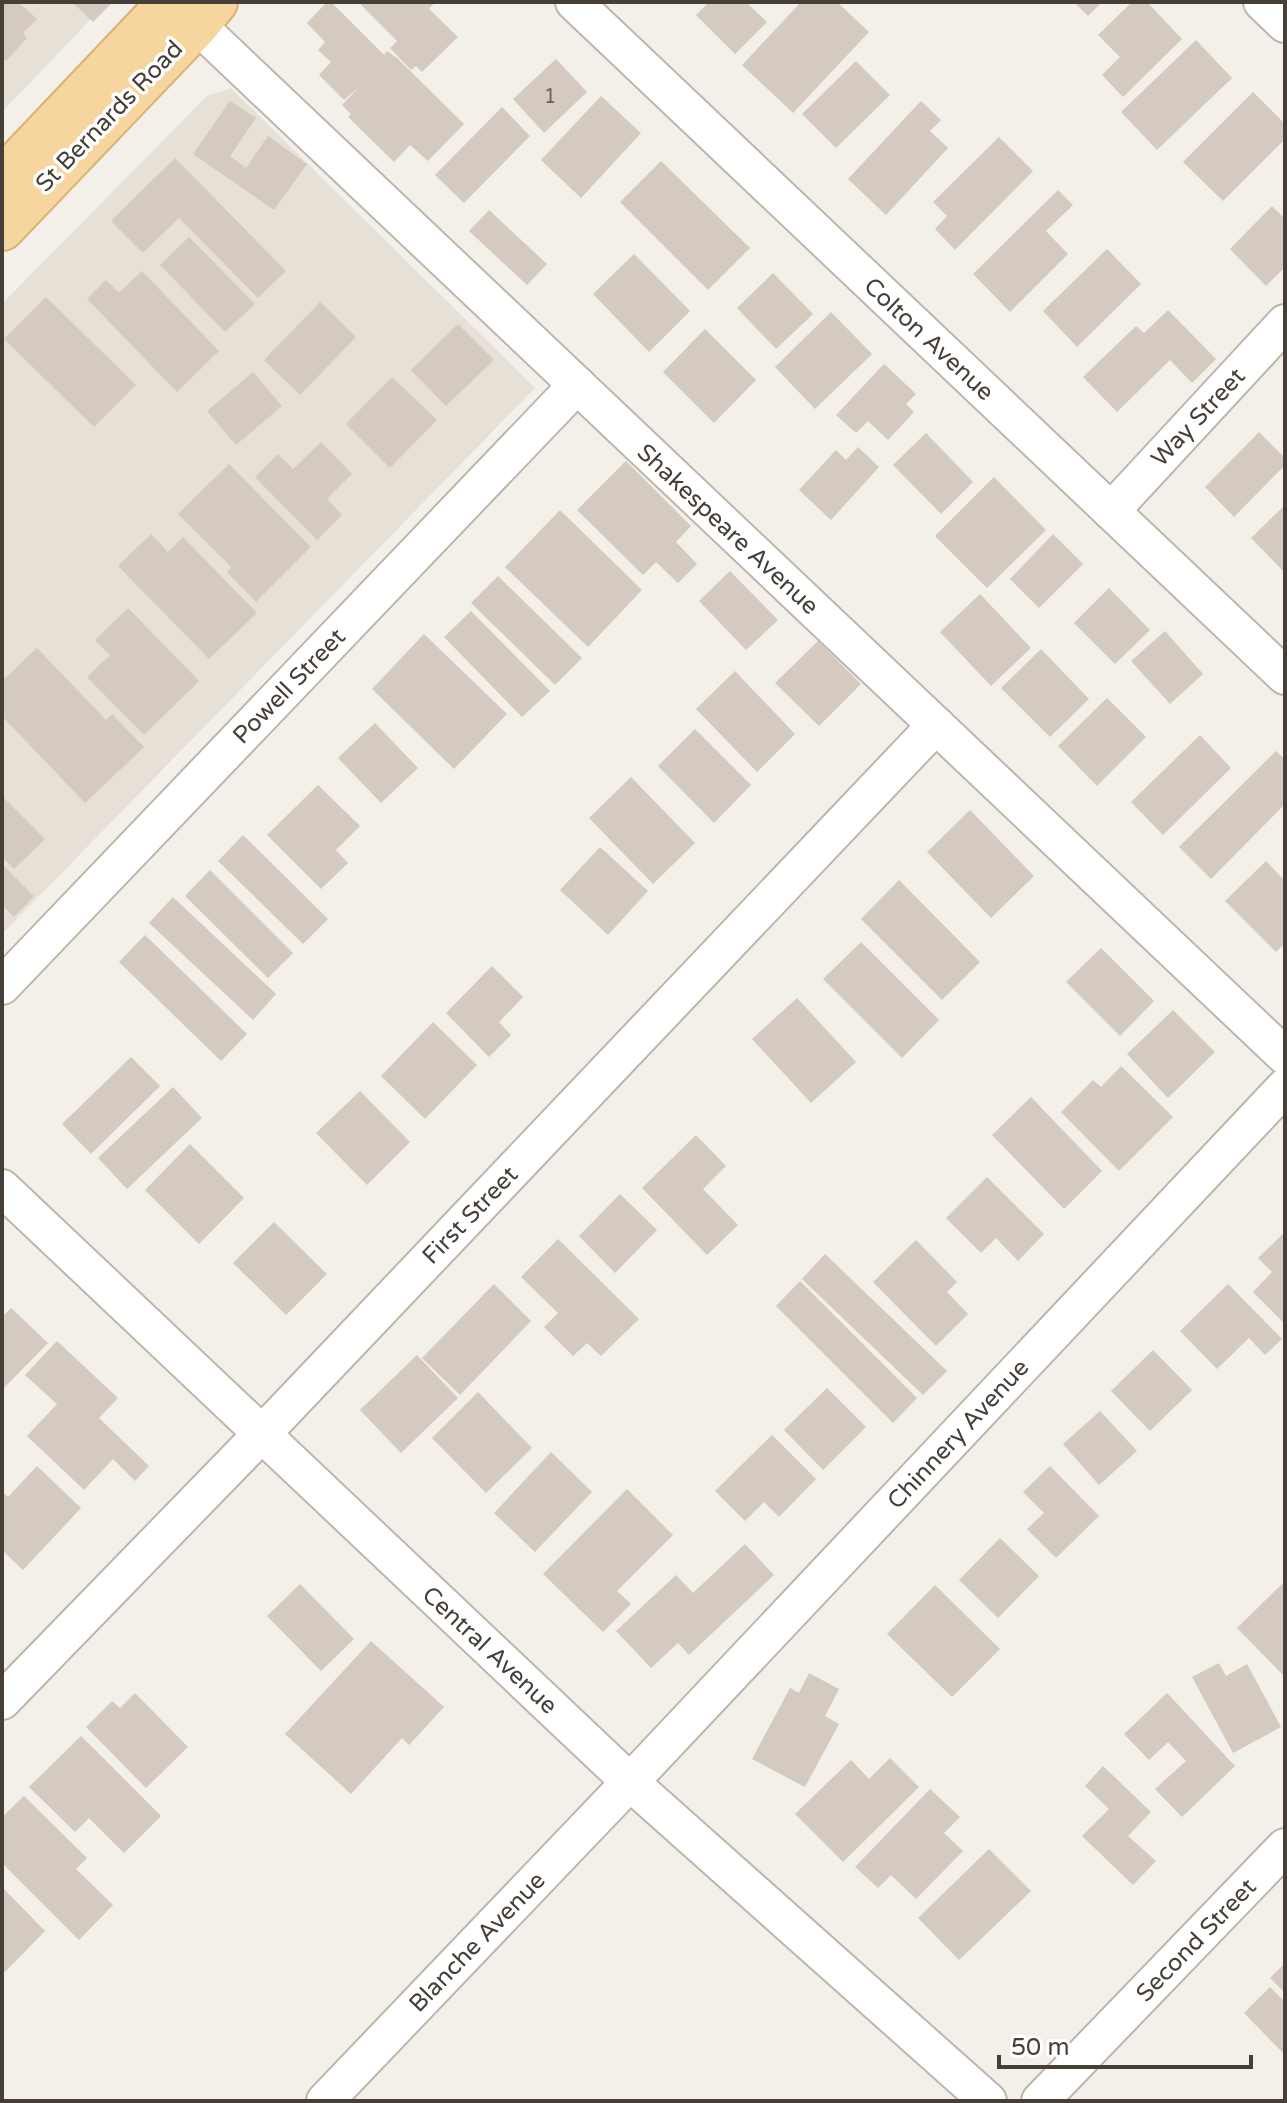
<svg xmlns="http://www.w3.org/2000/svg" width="1287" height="2103" font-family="'Varela Round',sans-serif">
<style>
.residential{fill:#e6e0d7}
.building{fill:#d4cabf}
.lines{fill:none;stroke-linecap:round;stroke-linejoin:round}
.minor-casing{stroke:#beb6ac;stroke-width:40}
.major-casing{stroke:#dab16f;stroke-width:48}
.minor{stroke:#fff;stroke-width:36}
.major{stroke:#f6d59e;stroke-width:44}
.labels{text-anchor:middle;stroke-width:7;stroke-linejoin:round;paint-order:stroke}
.number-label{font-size:20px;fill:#6a625a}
.street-label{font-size:24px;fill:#463f38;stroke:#fff}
</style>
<rect width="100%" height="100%" fill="#f3efe9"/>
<g class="residential">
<path d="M2 2H107L2 112Z"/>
<path d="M231 88 535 388 2 934V304L207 96Z"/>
</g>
<g class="building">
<path d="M2 2H18L37 19 23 33 27 38 6 61 2 58Z"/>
<path d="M72 2H113L93 22Z"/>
<path d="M327 2H331L384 55 387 51 397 58 464 124 428 161 410 145 394 162 348 117 351 114 342 105 360 86 344 100 319 75 331 62 318 50 325 42 307 23Z"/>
<path d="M364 2H435L429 9 458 37 422 72 416 66 411 70 390 48 397 41 361 5Z"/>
<path d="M709 2H746L767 22 735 54 696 15Z"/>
<path d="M801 2H837L869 32 793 113 742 65Z"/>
<path d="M1074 2H1102L1088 16Z"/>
<path d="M1132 2H1147L1182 39 1123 97 1102 75 1120 57 1098 35Z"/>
<path d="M1196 40 1232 78 1157 150 1121 112Z"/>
<path d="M556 59 587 92 544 133 513 99Z"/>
<path d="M856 61 890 95 836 148 802 114Z"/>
<path d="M1253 92 1285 124V139L1223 201 1183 162Z"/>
<path d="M601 96 641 133 581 198 541 160Z"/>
<path d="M230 101 256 118 230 156 246 168 268 136 307 164 274 210 193 154Z"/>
<path d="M921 101 941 120 930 131 948 148 886 215 848 179Z"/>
<path d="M502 107 530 136 464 203 435 175Z"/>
<path d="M999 137 1033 171 955 250 935 229 947 216 933 202Z"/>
<path d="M175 158 286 271 258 298 179 218 143 253 111 221Z"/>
<path d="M661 161 750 248 708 290 620 202Z"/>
<path d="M1058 190 1073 205 1046 231 1068 254 1010 312 973 274Z"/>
<path d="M1272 206 1285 219V267L1266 286 1230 249Z"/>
<path d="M489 210 547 264 527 285 469 231Z"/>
<path d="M189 237 255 304 225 332 160 265Z"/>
<path d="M1107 249 1141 284 1077 347 1043 311Z"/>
<path d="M634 254 690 311 649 352 593 294Z"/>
<path d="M142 271 219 351 177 392 87 299 106 280 119 293Z"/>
<path d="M773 273 813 314 776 349 737 308Z"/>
<path d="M46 297 136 385 94 427 4 339Z"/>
<path d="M320 302 356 337 300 395 264 360Z"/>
<path d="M1168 310 1216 359 1192 383 1170 360 1117 412 1083 377 1136 326 1144 333Z"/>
<path d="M831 312 872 354 815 409 775 367Z"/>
<path d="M458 324 494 360 446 406 411 370Z"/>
<path d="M705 329 756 380 714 423 663 372Z"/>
<path d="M884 364 916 394 906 404 914 412 888 440 868 421 856 433 836 415Z"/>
<path d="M253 372 282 406 236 445 207 411Z"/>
<path d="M392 377 437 420 390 468 346 424Z"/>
<path d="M1259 432 1285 458V465L1234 517 1205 487Z"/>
<path d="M926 433 973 482 941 514 893 465Z"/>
<path d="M321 442 352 474 327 499 342 515 317 540 255 477 278 454 293 469Z"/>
<path d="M858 447 879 467 831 520 799 490 836 450 846 460Z"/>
<path d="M626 461 691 526 676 542 697 564 678 583 656 562 643 575 577 510Z"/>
<path d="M229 464 311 547 256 602 227 572 231 567 178 514Z"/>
<path d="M994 477 1046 530 987 588 935 536Z"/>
<path d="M1285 505V573L1251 538Z"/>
<path d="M560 510 642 590 588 647 505 567Z"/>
<path d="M151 534 168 552 183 537 257 613 209 659 118 566Z"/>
<path d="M1053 534 1083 564 1039 608 1010 579Z"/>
<path d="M730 571 778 620 746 650 699 601Z"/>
<path d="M498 576 582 658 555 685 471 603Z"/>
<path d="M1109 588 1150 630 1115 664 1074 623Z"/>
<path d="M980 594 1031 648 991 686 940 632Z"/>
<path d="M128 608 199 681 144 735 87 677 110 655 95 640Z"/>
<path d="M471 611 550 691 522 717 444 637Z"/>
<path d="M1165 631 1203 674 1170 704 1131 661Z"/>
<path d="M424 634 507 714 454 769 372 689Z"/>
<path d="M818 641 861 684 819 726 775 683Z"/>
<path d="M37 648 106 720 112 714 144 747 85 803 2 716V681Z"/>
<path d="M1041 649 1089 699 1050 737 1001 688Z"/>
<path d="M735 671 795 734 757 772 696 709Z"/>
<path d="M1107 698 1146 737 1097 786 1058 746Z"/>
<path d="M375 723 418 768 381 803 338 758Z"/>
<path d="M695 729 751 785 714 823 658 766Z"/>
<path d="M1200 735 1231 768 1163 835 1131 802Z"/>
<path d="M1276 751 1285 759V804L1211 879 1179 847Z"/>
<path d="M631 777 695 843 653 884 589 818Z"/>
<path d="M318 785 360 826 336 850 348 863 321 889 267 835Z"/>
<path d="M2 796 45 839 14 869 2 857Z"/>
<path d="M970 810 1034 876 991 918 927 852Z"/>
<path d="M243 835 328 919 303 944 218 861Z"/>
<path d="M600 847 648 891 608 935 560 890Z"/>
<path d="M1266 861 1285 881V943L1276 952 1225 901Z"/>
<path d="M2 864 34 896 14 917 2 905Z"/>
<path d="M210 870 293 953 268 978 185 896Z"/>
<path d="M899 880 980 962 942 1000 861 919Z"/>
<path d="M173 897 276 994 253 1020 149 923Z"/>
<path d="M145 935 247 1034 221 1061 119 962Z"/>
<path d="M861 942 939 1020 902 1058 823 979Z"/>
<path d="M1101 948 1154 1001 1120 1036 1066 982Z"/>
<path d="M492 966 523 997 499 1022 511 1035 489 1057 446 1013Z"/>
<path d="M797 998 856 1062 811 1103 752 1039Z"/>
<path d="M1173 1010 1215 1052 1168 1098 1127 1054Z"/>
<path d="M433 1022 477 1065 425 1119 381 1076Z"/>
<path d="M131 1057 160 1086 91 1154 62 1124Z"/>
<path d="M1121 1066 1173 1117 1119 1171 1061 1112 1093 1080 1101 1087Z"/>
<path d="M173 1087 202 1118 127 1189 98 1158Z"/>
<path d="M360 1091 410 1142 367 1185 316 1133Z"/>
<path d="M1031 1097 1102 1171 1064 1209 992 1135Z"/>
<path d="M696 1135 726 1166 703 1189 738 1225 707 1255 642 1188Z"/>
<path d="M190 1144 244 1198 199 1244 145 1190Z"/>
<path d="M987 1177 1044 1234 1018 1261 996 1238 981 1253 946 1218Z"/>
<path d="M620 1194 657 1230 615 1273 579 1236Z"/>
<path d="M274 1222 327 1274 286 1315 233 1263Z"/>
<path d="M1283 1234 1285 1236V1324L1253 1292 1272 1272 1258 1258Z"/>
<path d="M558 1239 639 1319 601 1356 587 1343 573 1356 544 1327 558 1313 521 1277Z"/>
<path d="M916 1240 957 1282 947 1292 968 1314 936 1346 873 1282Z"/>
<path d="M825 1254 947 1371 923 1395 802 1279Z"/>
<path d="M800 1281 917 1398 893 1423 776 1306Z"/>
<path d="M494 1284 531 1321 460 1395 422 1358Z"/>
<path d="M1228 1284 1282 1339 1265 1355 1249 1338 1217 1369 1180 1331Z"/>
<path d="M11 1308 48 1343 2 1390V1317Z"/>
<path d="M57 1341 118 1398 99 1418 149 1466 135 1481 113 1459 84 1490 27 1436 57 1404 25 1375Z"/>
<path d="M1153 1350 1192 1390 1150 1431 1111 1391Z"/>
<path d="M417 1355 458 1398 401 1453 360 1410Z"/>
<path d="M827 1388 866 1427 823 1470 784 1430Z"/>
<path d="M478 1392 532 1448 486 1493 432 1438Z"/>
<path d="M1100 1411 1137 1451 1099 1485 1063 1444Z"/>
<path d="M772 1435 816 1479 779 1517 764 1502 745 1521 715 1491Z"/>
<path d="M551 1452 592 1492 535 1552 494 1513Z"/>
<path d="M37 1466 81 1508 23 1570 2 1550V1491L8 1497Z"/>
<path d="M1050 1466 1099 1516 1056 1558 1027 1529 1044 1513 1023 1492Z"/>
<path d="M627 1489 673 1535 617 1591 631 1604 603 1632 543 1574Z"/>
<path d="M1000 1538 1039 1576 998 1618 959 1580Z"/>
<path d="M745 1544 774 1575 689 1655 678 1643 651 1668 616 1631 676 1575 693 1593Z"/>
<path d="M1285 1581V1677L1237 1628Z"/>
<path d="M300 1584 354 1639 321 1671 267 1616Z"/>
<path d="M935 1585 1000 1649 952 1697 887 1634Z"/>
<path d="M371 1641 444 1707 409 1745 402 1738 351 1794 285 1734Z"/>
<path d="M1219 1663 1226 1676 1247 1664 1281 1727 1233 1753 1192 1677Z"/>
<path d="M809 1673 839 1689 825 1716 839 1724 805 1787 752 1759 790 1688 799 1693Z"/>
<path d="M135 1693 188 1747 146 1788 86 1727 112 1701 120 1708Z"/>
<path d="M1167 1693 1235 1766 1182 1817 1155 1789 1186 1761 1168 1742 1149 1760 1124 1734Z"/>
<path d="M81 1736 161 1816 124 1853 89 1818 75 1832 29 1787Z"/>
<path d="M890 1758 919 1787 843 1862 795 1814 851 1760 869 1779Z"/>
<path d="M1103 1766 1151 1812 1128 1836 1156 1861 1133 1885 1082 1836 1109 1809 1085 1786Z"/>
<path d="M930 1789 960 1817 944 1833 963 1851 916 1899 891 1875 878 1888 855 1867Z"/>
<path d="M24 1796 87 1858 76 1869 113 1905 79 1940 2 1863V1817Z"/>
<path d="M989 1849 1031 1891 959 1960 918 1918Z"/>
<path d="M2 1887 45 1931 5 1972 2 1969Z"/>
<path d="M1285 1963V1993L1270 1978Z"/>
<path d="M1270 1987 1285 2002V2055L1244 2013Z"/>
</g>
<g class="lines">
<defs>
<g id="minor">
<path d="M574 2 1285 676"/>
<path d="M1262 2 1285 24"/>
<path d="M177 6 1285 1056"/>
<path d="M1111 511 1285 323"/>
<path d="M2 986 577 385"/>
<path d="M2 1188 630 1782 988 2101"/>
<path d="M2 1701 281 1414 936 725"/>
<path d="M325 2101 630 1782 1285 1087"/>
<path d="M1040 2101 1285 1847"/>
</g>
<g id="major">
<path d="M2 180 171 2"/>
<path d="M2 228 196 25 215 2"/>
</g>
</defs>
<use href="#minor" class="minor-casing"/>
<use href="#major" class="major-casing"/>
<use href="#minor" class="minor"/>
<use href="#major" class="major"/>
</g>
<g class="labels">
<g class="number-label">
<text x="550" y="103">1</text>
</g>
<g class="street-label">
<text transform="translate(109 116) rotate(-46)" y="8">St Bernards Road</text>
<text transform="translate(929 339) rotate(43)" y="8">Colton Avenue</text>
<text transform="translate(1198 417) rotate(-47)" y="8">Way Street</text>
<text transform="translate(728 529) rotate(43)" y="8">Shakespeare Avenue</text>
<text transform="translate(289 686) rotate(-46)" y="8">Powell Street</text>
<text transform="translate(470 1215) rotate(-46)" y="8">First Street</text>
<text transform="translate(958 1434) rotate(-47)" y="8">Chinnery Avenue</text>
<text transform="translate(490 1650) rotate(43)" y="8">Central Avenue</text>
<text transform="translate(1196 1940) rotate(-46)" y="8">Second Street</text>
<text transform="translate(477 1942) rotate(-46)" y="8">Blanche Avenue</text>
</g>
</g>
<rect width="1287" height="2103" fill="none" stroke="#463f38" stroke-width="8"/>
<path d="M999 2055v12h252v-12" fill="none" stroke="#463f38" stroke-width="4"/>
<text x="1011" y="2055" font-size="24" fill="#463f38" stroke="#ffffff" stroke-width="6" paint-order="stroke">50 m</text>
</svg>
